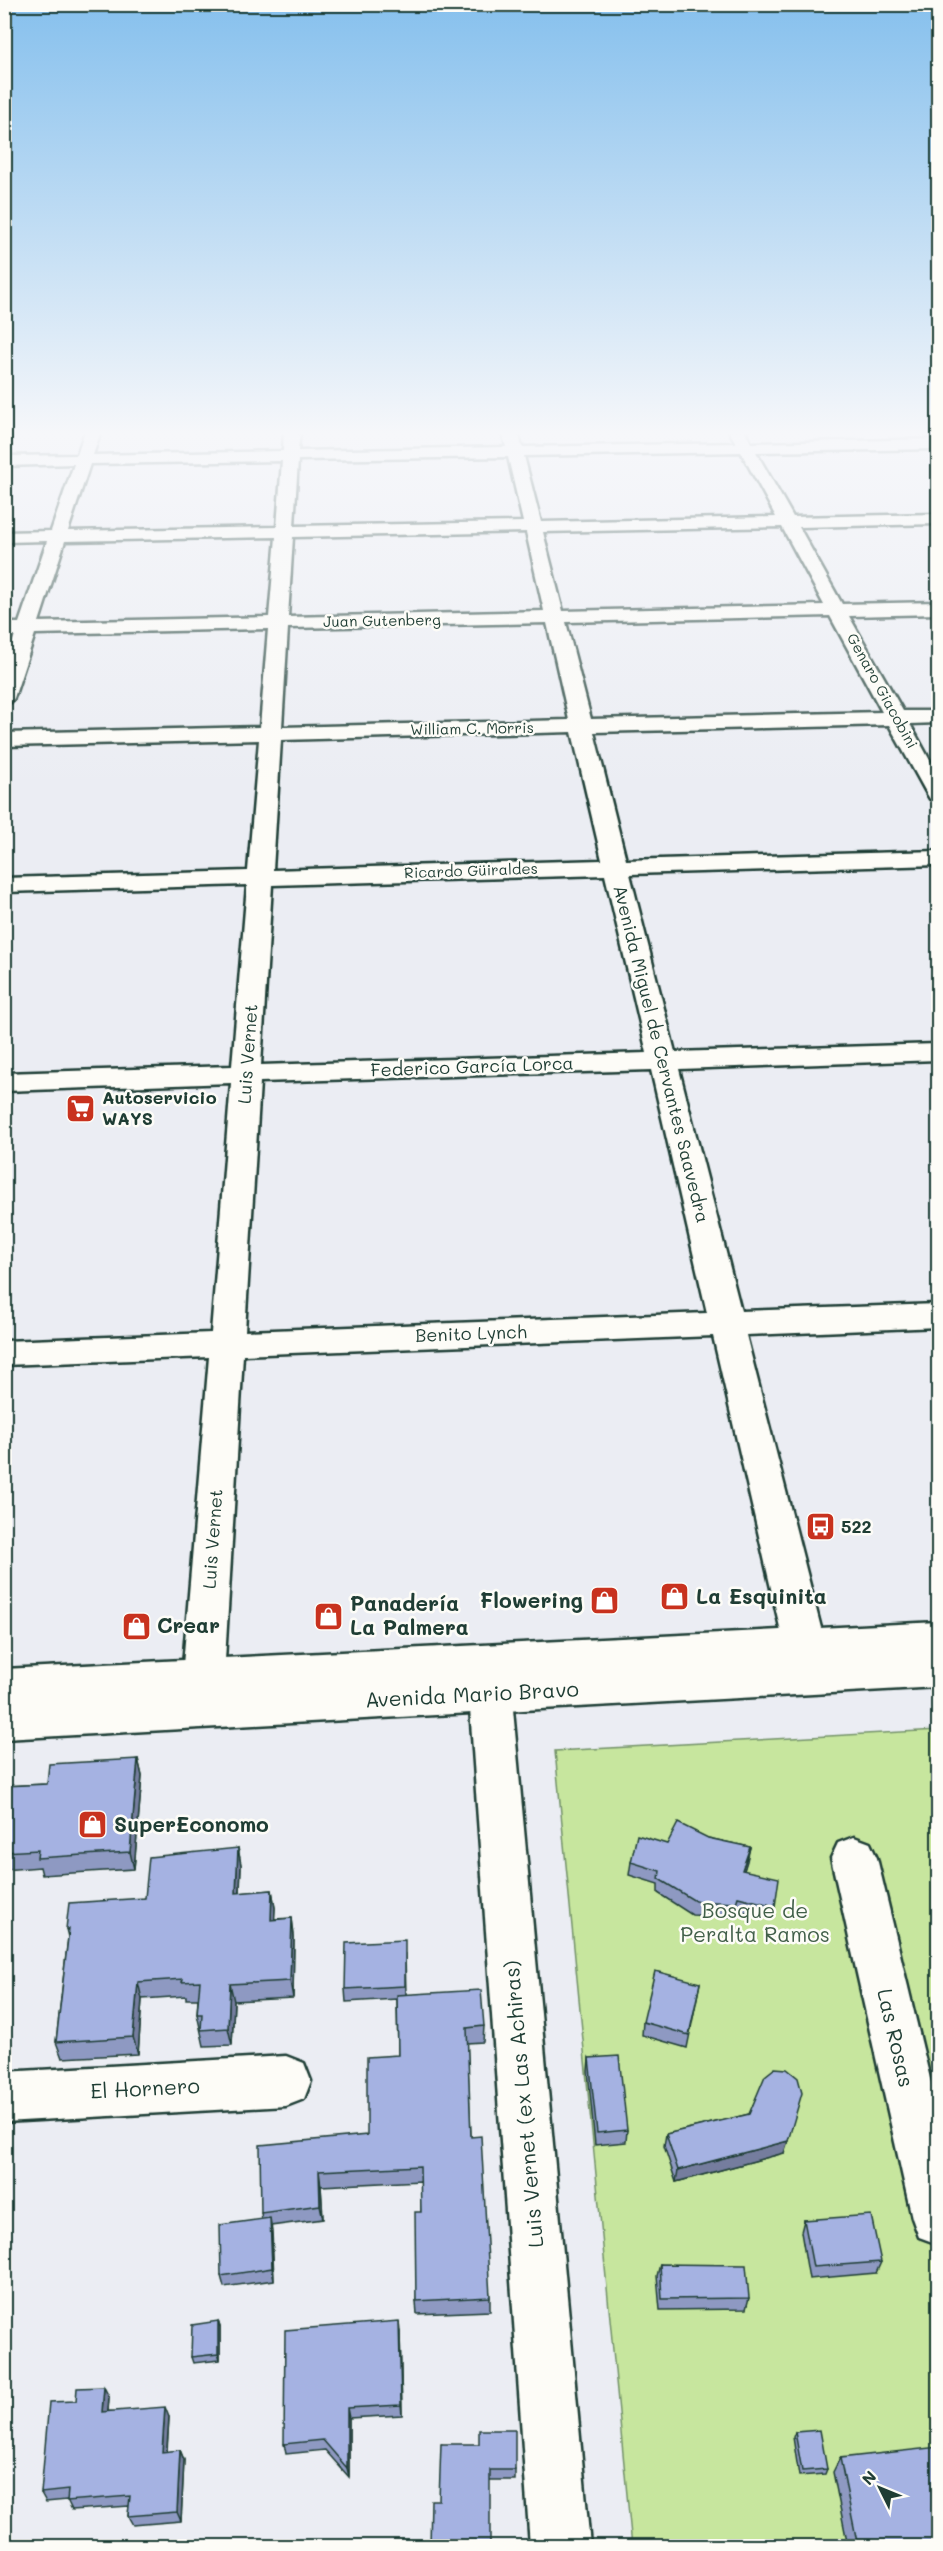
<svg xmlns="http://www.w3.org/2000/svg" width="943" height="2551" font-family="Mali,sans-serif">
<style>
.green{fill:#c7e69e;stroke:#739269;stroke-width:1.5}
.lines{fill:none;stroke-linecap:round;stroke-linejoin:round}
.minor-casing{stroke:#1f3d34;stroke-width:5}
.major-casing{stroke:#1f3d34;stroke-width:5}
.minor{fill:#fdfcf7;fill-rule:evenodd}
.major{fill:#fdfcf7;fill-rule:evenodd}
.wall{fill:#8e99c2;stroke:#1f3d34;stroke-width:1.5}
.shaded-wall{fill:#747d9e;stroke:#1f3d34;stroke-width:1.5}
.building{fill:#a5b2e2;stroke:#1f3d34;stroke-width:1.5}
.labels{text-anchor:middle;stroke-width:5;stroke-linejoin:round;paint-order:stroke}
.far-street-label{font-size:15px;fill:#1f3d34;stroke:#fdfcf7}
.street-label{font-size:18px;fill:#1f3d34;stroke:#fdfcf7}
.poi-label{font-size:18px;font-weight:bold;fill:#1f3d34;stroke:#fdfcf7;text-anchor:start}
.near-poi-label{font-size:21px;font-weight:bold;fill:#1f3d34;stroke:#fdfcf7;text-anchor:start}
.near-street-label{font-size:21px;fill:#1f3d34;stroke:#fdfcf7}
.near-park-label{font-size:21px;fill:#415f49;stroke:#fdfcf7}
</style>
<rect width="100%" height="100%" fill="#ebedf3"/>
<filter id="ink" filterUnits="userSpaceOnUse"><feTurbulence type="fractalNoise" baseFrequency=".0167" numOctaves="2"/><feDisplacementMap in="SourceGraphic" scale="12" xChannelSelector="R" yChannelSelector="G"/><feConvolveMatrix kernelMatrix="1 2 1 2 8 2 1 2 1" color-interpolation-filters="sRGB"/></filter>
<g filter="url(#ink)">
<path class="green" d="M938 1730V2546H632L555 1751Z"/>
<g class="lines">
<defs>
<g id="minor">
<path d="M85 431H101L93 455 283 451 284 431H300L298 451 506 447 502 431H518L522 447 736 443 729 431H745L751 443 938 439V449L756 452 793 517 938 514V524L799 527 842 604 938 602V614L849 616 903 711H938V723L910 724 938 775V801L930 799 927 794 889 725 594 732 626 860 938 851V865L630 874 675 1052 938 1044V1060L679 1069 741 1311 938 1304V1327L746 1335 832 1671 826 1683 811 1688 796 1683 790 1671 713 1336 243 1355 224 1677 218 1689 203 1694 188 1689 182 1677 209 1357 4 1365V1341L211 1333 231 1083 4 1091V1073L232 1066 247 885 4 892V878L248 871 259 740 4 746V733L260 727 268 629 35 634 14 698 11 702 4 704V666L15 635H4V623H19L47 541 4 542V532L51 531 74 464 4 466V456L77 455ZM741 452 776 517 541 522 524 456ZM508 457 523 522 294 526 298 460ZM282 461 277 527 68 531 90 464ZM782 527 824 605 563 611 543 532ZM526 532 544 611 288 617 293 537ZM276 537 269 617 39 622 65 541ZM830 616 882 712 591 719 566 622ZM547 623 569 720 282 727 288 628ZM572 732 602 860 273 870 281 740ZM605 875 647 1053 261 1065 272 885ZM651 1070 707 1313 245 1331 260 1082Z"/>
<path d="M488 1649 503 1654 509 1666 590 2546H530L467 1666 473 1654Z"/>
<path d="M854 1837 870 1843 877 1858 938 2112V2244L919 2237 912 2218 831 1858 838 1843Z"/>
<path d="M286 2056 304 2063 311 2081 304 2099 286 2106 4 2122V2072Z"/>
</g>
<path id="major" d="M938 1622V1687L4 1739V1669Z"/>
</defs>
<use href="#minor" class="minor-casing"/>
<use href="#major" class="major-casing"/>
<use href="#minor" class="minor"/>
<use href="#major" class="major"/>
</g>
<g class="wall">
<path d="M138 1759 142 1776 134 1869 42 1875 40 1867 4 1870V1786L47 1784Z"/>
<path d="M708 1838 750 1847 744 1870 775 1906 772 1919 735 1910 734 1917 692 1915 658 1893V1884L629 1875 631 1862 667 1844Z"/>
<path d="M238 1848 241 1865 240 1893 272 1890 275 1908 274 1919 292 1918 294 1936 293 1998 234 2001 232 2045 204 2046 197 2014 198 1999H186V1996L142 1999 138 2054 62 2058 56 2042 68 1937 66 1929 145 1898Z"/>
<path d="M405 1954 406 1994 484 2026 483 2042 467 2043 471 2137 490 2297V2311L417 2314 416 2301 421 2212V2181L321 2186 323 2219 271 2226 274 2280 224 2287 221 2276 262 2219 261 2213 367 2135 398 2055 397 1999 346 2002 345 1989Z"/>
<path d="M700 1983 687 2048 642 2035 643 2022Z"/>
<path d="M589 2058 627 2130 626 2142 595 2145 588 2071Z"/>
<path d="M749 2114 784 2153 676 2182 664 2146 666 2134Z"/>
<path d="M804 2220 881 2262 876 2273 809 2279 801 2232Z"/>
<path d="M660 2264 749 2298 746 2309 660 2310 657 2276Z"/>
<path d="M218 2321 220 2327V2360L193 2363 191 2357Z"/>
<path d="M400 2332 402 2415 349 2418V2477L325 2450 286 2454 284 2444Z"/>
<path d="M109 2397 108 2411 169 2417 167 2452 180 2450 184 2460 181 2521 133 2525 128 2516 129 2506 72 2510 67 2500 46 2502 41 2493 76 2401Z"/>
<path d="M795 2432 827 2469 825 2474 799 2476 793 2437Z"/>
<path d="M441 2444 515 2470V2480H490Z"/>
<path d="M840 2458 939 2547H848L833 2472Z"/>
</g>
<g class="shaded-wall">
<path d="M138 1759 142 1776 134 1869 130 1852Z"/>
<path d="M750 1847 747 1861 740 1883 742 1870Z"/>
<path d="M238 1848 241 1865 239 1910 236 1893Z"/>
<path d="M272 1890 275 1908 274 1937 271 1920Z"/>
<path d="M292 1918 294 1936 293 1998 290 1981Z"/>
<path d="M138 1982 142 1999 138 2054 133 2037Z"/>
<path d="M230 1984 234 2001 232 2045 228 2028Z"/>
<path d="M788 2141 784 2153 676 2182 678 2170Z"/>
<path d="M319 2171 321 2186 323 2219 320 2205Z"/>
<path d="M270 2218 272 2230 274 2280 272 2268Z"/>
<path d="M218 2321 220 2327V2360L218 2354Z"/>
<path d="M399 2321 400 2332 402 2415 401 2405Z"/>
<path d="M104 2387 109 2397 107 2422 102 2412Z"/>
<path d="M165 2407 169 2417 166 2462 162 2452Z"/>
<path d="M347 2408 349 2418V2477L347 2468Z"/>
<path d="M180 2450 184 2460 181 2521 177 2512Z"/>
</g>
<g class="building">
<path d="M138 1759 130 1852 37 1858 38 1850 4 1852V1786L47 1784 49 1764Z"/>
<path d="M678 1823 708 1838 750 1847 742 1870 779 1878 775 1906 738 1897 736 1903 695 1901 659 1879 660 1871 631 1862 637 1835 667 1844Z"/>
<path d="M238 1848 236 1893 272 1890 271 1920 292 1918 290 1981 230 1984 228 2028 201 2030 202 2014H197L200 1981 182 1982 183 1979 138 1982 133 2037 56 2042 69 1929H66L69 1903 145 1898 149 1857Z"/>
<path d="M405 1940V1986L345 1989 346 1943Z"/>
<path d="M655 1971 700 1983 689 2035 643 2022Z"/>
<path d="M481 1990 484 2026 467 2028 471 2137 481 2136 490 2297 416 2301 415 2212H421L420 2166 319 2171 320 2205 261 2213 260 2145 367 2135V2057L398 2055 397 1995Z"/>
<path d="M619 2056 627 2130 597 2133 589 2058Z"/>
<path d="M775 2068 787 2069 798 2078 802 2093 788 2141 678 2170 666 2134 749 2114 765 2076Z"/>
<path d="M871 2215 881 2262 813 2267 804 2220Z"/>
<path d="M270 2218 272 2268 221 2276 220 2225Z"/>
<path d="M660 2264 746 2265 749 2298 662 2299Z"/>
<path d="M218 2321V2354L191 2357 192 2325Z"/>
<path d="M399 2321 401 2405 347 2408V2468L323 2440 284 2444 285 2330Z"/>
<path d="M104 2387 102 2412 165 2407 162 2452 180 2450 177 2512 128 2516 130 2496 67 2501 68 2490 41 2493 49 2402 76 2401 77 2388Z"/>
<path d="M479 2430H515V2470H490V2547H430L431 2500H439L441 2444H479Z"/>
<path d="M820 2430 827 2469 802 2471 795 2432Z"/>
<path d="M939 2447V2547H858L840 2458Z"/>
</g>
</g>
<linearGradient id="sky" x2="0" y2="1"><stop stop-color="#86c0ed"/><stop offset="0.55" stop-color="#f6f7fa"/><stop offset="1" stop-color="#f6f7fa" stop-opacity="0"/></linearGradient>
<rect width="943" height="788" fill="url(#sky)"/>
<defs>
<symbol id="supermarket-square" viewBox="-11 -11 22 22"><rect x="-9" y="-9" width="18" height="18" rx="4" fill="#c8321e" stroke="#fdfcf7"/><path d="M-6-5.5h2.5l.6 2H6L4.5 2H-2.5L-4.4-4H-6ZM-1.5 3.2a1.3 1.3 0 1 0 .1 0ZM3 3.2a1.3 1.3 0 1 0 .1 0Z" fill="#fff"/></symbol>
<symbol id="bus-square" viewBox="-11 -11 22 22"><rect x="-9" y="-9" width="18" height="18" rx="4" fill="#c8321e" stroke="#fdfcf7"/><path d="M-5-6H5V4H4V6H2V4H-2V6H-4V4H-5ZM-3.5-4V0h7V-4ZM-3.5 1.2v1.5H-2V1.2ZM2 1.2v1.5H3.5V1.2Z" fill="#fff"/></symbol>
<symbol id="shop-square" viewBox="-11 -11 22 22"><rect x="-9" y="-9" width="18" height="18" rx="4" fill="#c8321e" stroke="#fdfcf7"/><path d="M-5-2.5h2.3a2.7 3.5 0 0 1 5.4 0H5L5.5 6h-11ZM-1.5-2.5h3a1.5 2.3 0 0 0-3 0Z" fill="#fff"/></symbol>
</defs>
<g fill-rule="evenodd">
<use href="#supermarket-square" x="64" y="1092" width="33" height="33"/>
<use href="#bus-square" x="804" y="1510" width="33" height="33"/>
<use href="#shop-square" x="658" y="1580" width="33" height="33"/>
<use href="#shop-square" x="588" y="1584" width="33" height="33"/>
<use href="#shop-square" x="312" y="1600" width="33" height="33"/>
<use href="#shop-square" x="120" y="1610" width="33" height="33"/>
<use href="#shop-square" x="76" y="1808" width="33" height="33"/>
</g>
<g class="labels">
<g class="far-street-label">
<text transform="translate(382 621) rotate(-1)" y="5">Juan Gutenberg</text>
<text transform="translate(882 691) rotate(61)" y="5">Genaro Giacobini</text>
<text transform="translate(472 729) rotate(-1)" y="5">William C. Morris</text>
<text transform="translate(471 871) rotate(-2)" y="5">Ricardo Güiraldes</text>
</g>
<g class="street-label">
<text transform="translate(248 1054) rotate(-86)" y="6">Luis Vernet</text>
<text transform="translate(661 1054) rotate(76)" y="6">Avenida Miguel de Cervantes Saavedra</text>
<text transform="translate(472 1067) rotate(-2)" y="6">Federico García Lorca</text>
<text transform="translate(471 1334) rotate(-2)" y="6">Benito Lynch</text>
<text transform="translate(213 1539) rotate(-86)" y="6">Luis Vernet</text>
</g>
<g class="poi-label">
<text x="102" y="1104">Autoservicio<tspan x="102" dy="21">WAYS</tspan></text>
<text x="841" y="1533">522</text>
</g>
<g class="near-poi-label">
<text x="696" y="1604">La Esquinita</text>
<text x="583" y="1608" text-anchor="end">Flowering</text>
<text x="350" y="1611">Panadería<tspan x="350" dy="24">La Palmera</tspan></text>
<text x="157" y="1633">Crear</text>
<text x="114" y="1832">SuperEconomo</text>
</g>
<g class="near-street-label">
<text transform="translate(472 1695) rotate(-3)" y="7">Avenida Mario Bravo</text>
<text transform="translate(895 2038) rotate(77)" y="7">Las Rosas</text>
<text transform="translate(145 2089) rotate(-3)" y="7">El Hornero</text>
<text transform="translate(524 2104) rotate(-95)" y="7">Luis Vernet (ex Las Achiras)</text>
</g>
<g class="near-park-label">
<text x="755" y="1918">Bosque de<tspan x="755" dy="24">Peralta Ramos</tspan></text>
</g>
</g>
<rect width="943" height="2551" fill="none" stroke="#fdfcf7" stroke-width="24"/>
<rect x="12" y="12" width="919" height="2527" fill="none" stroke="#1f3d34" stroke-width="2" filter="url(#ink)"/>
<g transform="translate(880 2488) rotate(313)" stroke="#fdfcf7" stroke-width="4.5" paint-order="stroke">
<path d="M0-4.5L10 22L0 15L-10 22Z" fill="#1f3d34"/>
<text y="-9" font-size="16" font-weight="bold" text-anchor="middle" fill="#1f3d34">N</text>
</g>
</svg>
